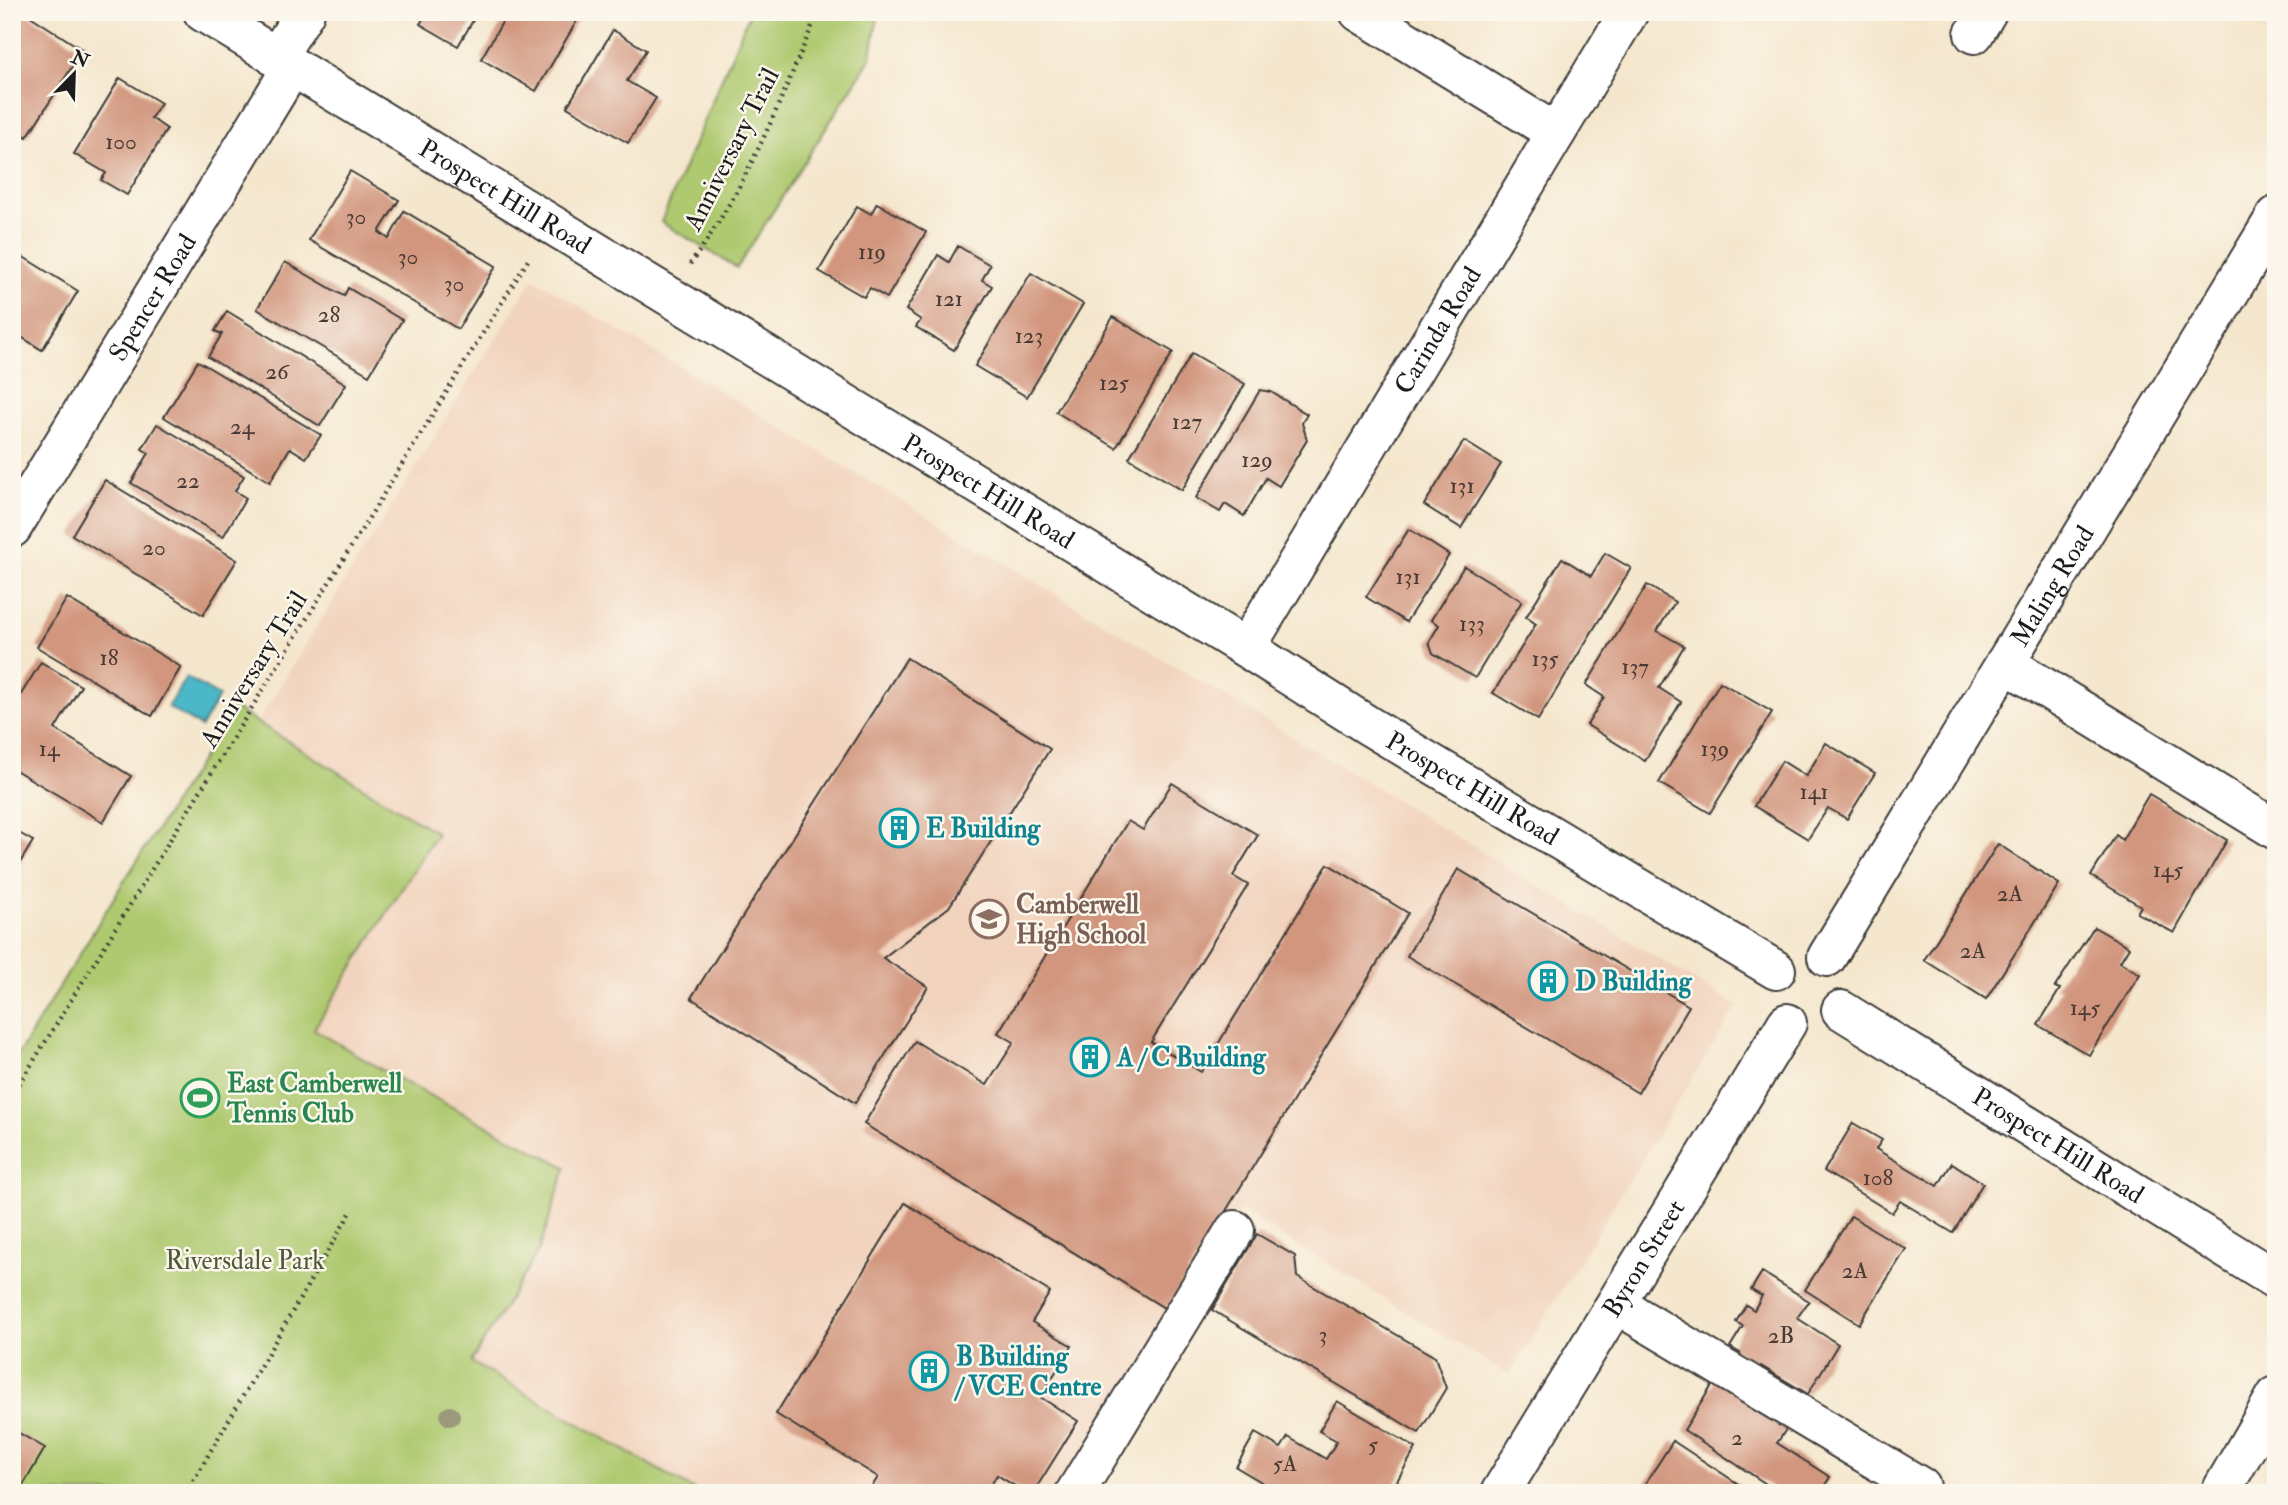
<svg xmlns="http://www.w3.org/2000/svg" width="2288" height="1505" font-family="'IM FELL Double Pica',serif">
<style>
.built{fill:#f2d4be}
.green{fill:#afc96f;stroke:#667246;stroke-width:2}
.water{fill:#4bb7c7;stroke:#346a72;stroke-width:2}
.building{fill:#d2967e}
.lines{fill:none;stroke-linecap:round;stroke-linejoin:round}
.minor-casing{stroke:#3d3a37;stroke-width:42}
.path{stroke:#3d3a37;stroke-width:4.5;stroke-dasharray:2 5;stroke-linecap:butt}
.minor{stroke:#fff;stroke-width:38}
.tree{fill:#9a997c}
.labels{text-anchor:middle;stroke-width:5;stroke-linejoin:round;paint-order:stroke}
.number-label{font-size:23px;fill:#4a3a34}
.street-label{font-size:26px;fill:#1c1c1c;stroke:#fbf7ec}
.culture-label{font-size:26px;font-weight:bold;fill:#0d838f;stroke:#fbf7ec;text-anchor:start}
.education-label{font-size:26px;font-weight:bold;fill:#785e54;stroke:#fbf7ec;text-anchor:start}
.leisure-label{font-size:26px;font-weight:bold;fill:#27864d;stroke:#fbf7ec;text-anchor:start}
.park-label{font-size:26px;fill:#4f5939;stroke:#fbf7ec}
</style>
<rect width="100%" height="100%" fill="#fbf7ec"/>
<filter id="ink" filterUnits="userSpaceOnUse"><feTurbulence type="fractalNoise" baseFrequency=".0143" numOctaves="2"/><feDisplacementMap in="SourceGraphic" scale="14" xChannelSelector="R" yChannelSelector="G"/><feConvolveMatrix kernelMatrix="1 2 1 2 8 2 1 2 1" color-interpolation-filters="sRGB"/></filter>
<filter id="wash" filterUnits="userSpaceOnUse"><feTurbulence type="fractalNoise" baseFrequency=".00686" numOctaves="4" result="noise"/><feDisplacementMap in="SourceGraphic" scale="28" xChannelSelector="R" yChannelSelector="G"/><feGaussianBlur stdDeviation="1.57" result="paint"/><feColorMatrix in="noise" values="0 0 0 0 0 0 0 0 0 0 0 0 0 0 0 0 0 1.4 0 .05"/><feComposite in="paint" operator="in"/></filter>
<g filter="url(#wash)">
<rect width="100%" height="100%" fill="#f5e7ce"/>
<path class="built" d="M533 278 1737 1006 1509 1375 1241 1211 1066 1493H699L471 1362 539 1250 387 1073 314 1029 436 833 257 723Z"/>
<g class="green">
<path d="M750 12H879L870 59 737 268 661 222Z"/>
<path d="M234 708 437 833 314 1029 387 1073 566 1167 539 1250 471 1362 699 1493H12V1065L121 886Z"/>
</g>
<path class="water" d="M186 677 219 696 201 727 168 707Z"/>
<g id="blocks">
<g class="building">
<path d="M24 12 83 50 27 137 12 127V30Z"/>
<path d="M419 12H478L458 46 420 24 425 16Z"/>
<path d="M508 12H582L536 91 481 59Z"/>
<path d="M613 30 646 50 627 81 656 98 628 143 567 107Z"/>
<path d="M120 78 161 103 151 118 167 129 127 195 101 180 106 173 74 154Z"/>
<path d="M350 171 399 200 379 232 389 239 404 211 496 266 458 329 309 240Z"/>
<path d="M877 203 926 232 887 298 870 288 864 297 819 271 857 206 871 214Z"/>
<path d="M958 246 990 265 982 280 992 286 954 350 916 327 921 320 906 310 938 255 949 262Z"/>
<path d="M12 250 78 291 42 350 12 331Z"/>
<path d="M285 262 344 296 348 288 402 320 369 375 257 309Z"/>
<path d="M1031 273 1083 304 1027 397 975 366Z"/>
<path d="M227 311 346 384 320 426 208 357 222 334 215 331Z"/>
<path d="M1113 317 1173 352 1116 448 1056 412Z"/>
<path d="M1192 353 1245 384 1182 490 1129 458Z"/>
<path d="M198 361 321 435 306 458 290 448 270 482 164 417Z"/>
<path d="M1260 390 1271 392 1307 414 1302 423 1307 440 1279 486 1266 478 1244 516 1225 504 1220 512 1196 498Z"/>
<path d="M157 424 244 476 235 491 246 498 223 537 131 483 149 453 142 449Z"/>
<path d="M1464 441 1501 464 1461 528 1424 505Z"/>
<path d="M105 480 237 560 203 615 72 535Z"/>
<path d="M1409 529 1449 555 1406 622 1366 597Z"/>
<path d="M1605 553 1631 568 1538 720 1493 693 1536 624 1526 617 1562 558 1591 576Z"/>
<path d="M1464 566 1522 601 1475 678 1433 653 1429 642 1439 625 1431 620Z"/>
<path d="M1647 585 1675 602 1657 631 1684 646 1659 688 1681 702 1645 761 1587 725 1604 697 1586 685Z"/>
<path d="M67 598 181 667 152 716 37 647Z"/>
<path d="M907 658 1050 749 949 907 883 958 928 987 855 1103 691 998Z"/>
<path d="M41 662 81 686 55 729 131 776 103 822 12 768V709Z"/>
<path d="M1720 682 1772 712 1710 813 1659 783Z"/>
<path d="M1826 743 1875 773 1847 819 1828 808 1808 839 1754 806 1782 761 1806 776Z"/>
<path d="M1172 783 1258 835 1233 876 1248 885 1151 1042 1201 1072 1328 864 1408 913 1166 1309 864 1124 915 1041 987 1085 1014 1042 998 1033 1128 821 1143 830Z"/>
<path d="M2149 794 2227 840 2174 933 2137 913 2141 906 2091 876 2116 835 2122 840Z"/>
<path d="M12 829 33 841 12 876Z"/>
<path d="M1998 844 2059 884 1986 999 1924 960Z"/>
<path d="M1458 869 1689 1006 1638 1093 1407 956Z"/>
<path d="M2094 927 2129 947 2120 962 2140 974 2089 1055 2038 1025 2060 989 2055 987Z"/>
<path d="M1853 1123 1882 1140 1876 1149 1938 1186 1952 1163 1983 1183 1953 1233 1900 1201 1892 1213 1824 1171Z"/>
<path d="M905 1203 1050 1292 1032 1322 1072 1346 1040 1397 1078 1421 1033 1493H1026L997 1475 986 1493H868L878 1477 776 1414Z"/>
<path d="M1851 1216 1906 1249 1859 1324 1805 1290Z"/>
<path d="M1257 1234 1295 1256 1297 1277 1435 1357 1446 1388 1419 1433 1212 1310Z"/>
<path d="M1762 1272 1809 1301 1797 1318 1838 1344 1808 1394 1761 1366 1756 1373 1735 1361 1740 1353 1730 1347 1743 1326 1736 1322 1746 1305 1754 1310 1762 1296 1751 1290Z"/>
<path d="M1718 1376 1791 1422 1777 1443 1830 1477 1820 1493H1780L1684 1430Z"/>
<path d="M1337 1401 1416 1448 1390 1493H1280L1236 1467 1255 1433 1281 1448 1288 1437 1326 1459 1337 1441 1319 1431Z"/>
<path d="M12 1429 45 1448 21 1489 27 1493H12Z"/>
<path d="M1673 1441 1752 1493H1639Z"/>
</g>
</g>
</g>
<g filter="url(#ink)">
<use href="#blocks" fill-opacity="0" stroke="#3d3a37" stroke-width="2"/>
<g class="lines">
<defs>
<g id="minor">
<path id="s1" d="M203 12 1246 648 1369 726 1776 970"/>
<path d="M1359 12 1556 133"/>
<path d="M1974 34 1987 12"/>
<path d="M276 58 305 12"/>
<path id="s2" d="M12 528 292 67"/>
<path id="s3" d="M1246 648 1629 12"/>
<path d="M2005 663 2276 830"/>
<path id="s4" d="M1827 957 2276 216"/>
<path id="s5" d="M1841 1010 2276 1280"/>
<path d="M1616 1304 1921 1487 1917 1493"/>
<path d="M1075 1493 1235 1230"/>
<path id="s6" d="M1500 1493 1787 1023"/>
<path d="M2220 1493 2276 1396"/>
</g>
</defs>
<use href="#minor" class="minor-casing"/>
<g class="path">
<path d="M690 264C747 188 781 99 818 12"/>
<path d="M12 1096 530 257"/>
<path d="M186 1493 352 1210"/>
</g>
<use href="#minor" class="minor"/>
</g>
<circle class="tree" cx="450" cy="1416" r="10"/>
</g>
<defs>
<symbol id="building-ring" viewBox="-11 -11 22 22"><circle r="9.5" fill="#fbf7ec" stroke="#0f9aa8" stroke-width="1.5"/><path d="M-4-6H4V6H1V3H-1V6H-4ZM-2.5-4.3h1.7v1.8h-1.7ZM.8-4.3h1.7v1.8H.8ZM-2.5-1h1.7V.8h-1.7ZM.8-1h1.7V.8H.8Z" fill="#0f9aa8"/></symbol>
<symbol id="school-ring" viewBox="-11 -11 22 22"><circle r="9.5" fill="#fbf7ec" stroke="#8d6e63" stroke-width="1.5"/><path d="M0-5L7-2L0 1L-7-2ZM-4 1L0 2.5L4 1V4Q0 6-4 4Z" fill="#8d6e63"/></symbol>
<symbol id="stadium-ring" viewBox="-11 -11 22 22"><circle r="9.5" fill="#fbf7ec" stroke="#2e9e5b" stroke-width="1.5"/><path d="M0-5a6.5 5 0 1 0 0 10a6.5 5 0 1 0 0-10ZM-3.5-1.8h7v3.6h-7Z" fill="#2e9e5b"/></symbol>
</defs>
<g fill-rule="evenodd">
<use href="#building-ring" x="877" y="806" width="44" height="44"/>
<use href="#school-ring" x="967" y="897" width="44" height="44"/>
<use href="#building-ring" x="1526" y="959" width="44" height="44"/>
<use href="#building-ring" x="1068" y="1035" width="44" height="44"/>
<use href="#stadium-ring" x="178" y="1076" width="44" height="44"/>
<use href="#building-ring" x="907" y="1349" width="44" height="44"/>
</g>
<g class="labels">
<g class="number-label">
<text x="121" y="149">100</text>
<text x="356" y="224">30</text>
<text x="872" y="259">119</text>
<text x="408" y="264">30</text>
<text x="454" y="291">30</text>
<text x="949" y="306">121</text>
<text x="329" y="322">28</text>
<text x="1029" y="343">123</text>
<text x="277" y="379">26</text>
<text x="1114" y="390">125</text>
<text x="1187" y="429">127</text>
<text x="242" y="434">24</text>
<text x="1257" y="467">129</text>
<text x="188" y="488">22</text>
<text x="1462" y="493">131</text>
<text x="154" y="555">20</text>
<text x="1408" y="584">131</text>
<text x="1472" y="631">133</text>
<text x="109" y="665">18</text>
<text x="1545" y="666">135</text>
<text x="1635" y="674">137</text>
<text x="49" y="756">14</text>
<text x="1715" y="756">139</text>
<text x="1814" y="799">141</text>
<text x="2168" y="877">145</text>
<text x="2010" y="901">2A</text>
<text x="1973" y="958">2A</text>
<text x="2085" y="1015">145</text>
<text x="1878" y="1185">108</text>
<text x="1855" y="1278">2A</text>
<text x="1323" y="1342">3</text>
<text x="1781" y="1343">2B</text>
<text x="1737" y="1445">2</text>
<text x="1373" y="1452">5</text>
<text x="1285" y="1471">5A</text>
</g>
<g class="street-label">
<text transform="translate(731 149) rotate(-63)" y="9">Anniversary Trail</text>
<text dy="9" stroke="none"><textPath href="#s1" startOffset="354">Prospect Hill Road</textPath></text>
<text dy="9" stroke="none"><textPath href="#s2" startOffset="270">Spencer Road</textPath></text>
<text dy="9" stroke="none"><textPath href="#s3" startOffset="371">Carinda Road</textPath></text>
<text dy="9" stroke="none"><textPath href="#s1" startOffset="920">Prospect Hill Road</textPath></text>
<text dy="9" stroke="none"><textPath href="#s4" startOffset="434">Maling Road</textPath></text>
<text transform="translate(253 669) rotate(-58)" y="9">Anniversary Trail</text>
<text dy="9" stroke="none"><textPath href="#s1" startOffset="1488">Prospect Hill Road</textPath></text>
<text dy="9" stroke="none"><textPath href="#s5" startOffset="256">Prospect Hill Road</textPath></text>
<text dy="9" stroke="none"><textPath href="#s6" startOffset="275">Byron Street</textPath></text>
</g>
<g class="culture-label">
<text x="926" y="837">E Building</text>
<text x="1575" y="990">D Building</text>
<text x="1117" y="1066">A / C Building</text>
<text x="956" y="1365">B Building<tspan x="956" dy="30">/ VCE Centre</tspan></text>
</g>
<g class="education-label">
<text x="1016" y="913">Camberwell<tspan x="1016" dy="30">High School</tspan></text>
</g>
<g class="leisure-label">
<text x="227" y="1092">East Camberwell<tspan x="227" dy="30">Tennis Club</tspan></text>
</g>
<g class="park-label">
<text x="245" y="1269">Riversdale Park</text>
</g>
</g>
<rect width="2288" height="1505" fill="none" stroke="#fbf7ec" stroke-width="42"/>
<g transform="translate(74 74) rotate(23)" stroke="#fbf7ec" stroke-width="5" paint-order="stroke">
<path d="M0-5L12 26L0 18L-12 26Z" fill="#1c1c1c"/>
<text y="-10" font-size="19" font-weight="bold" text-anchor="middle" fill="#1c1c1c">N</text>
</g>
</svg>
